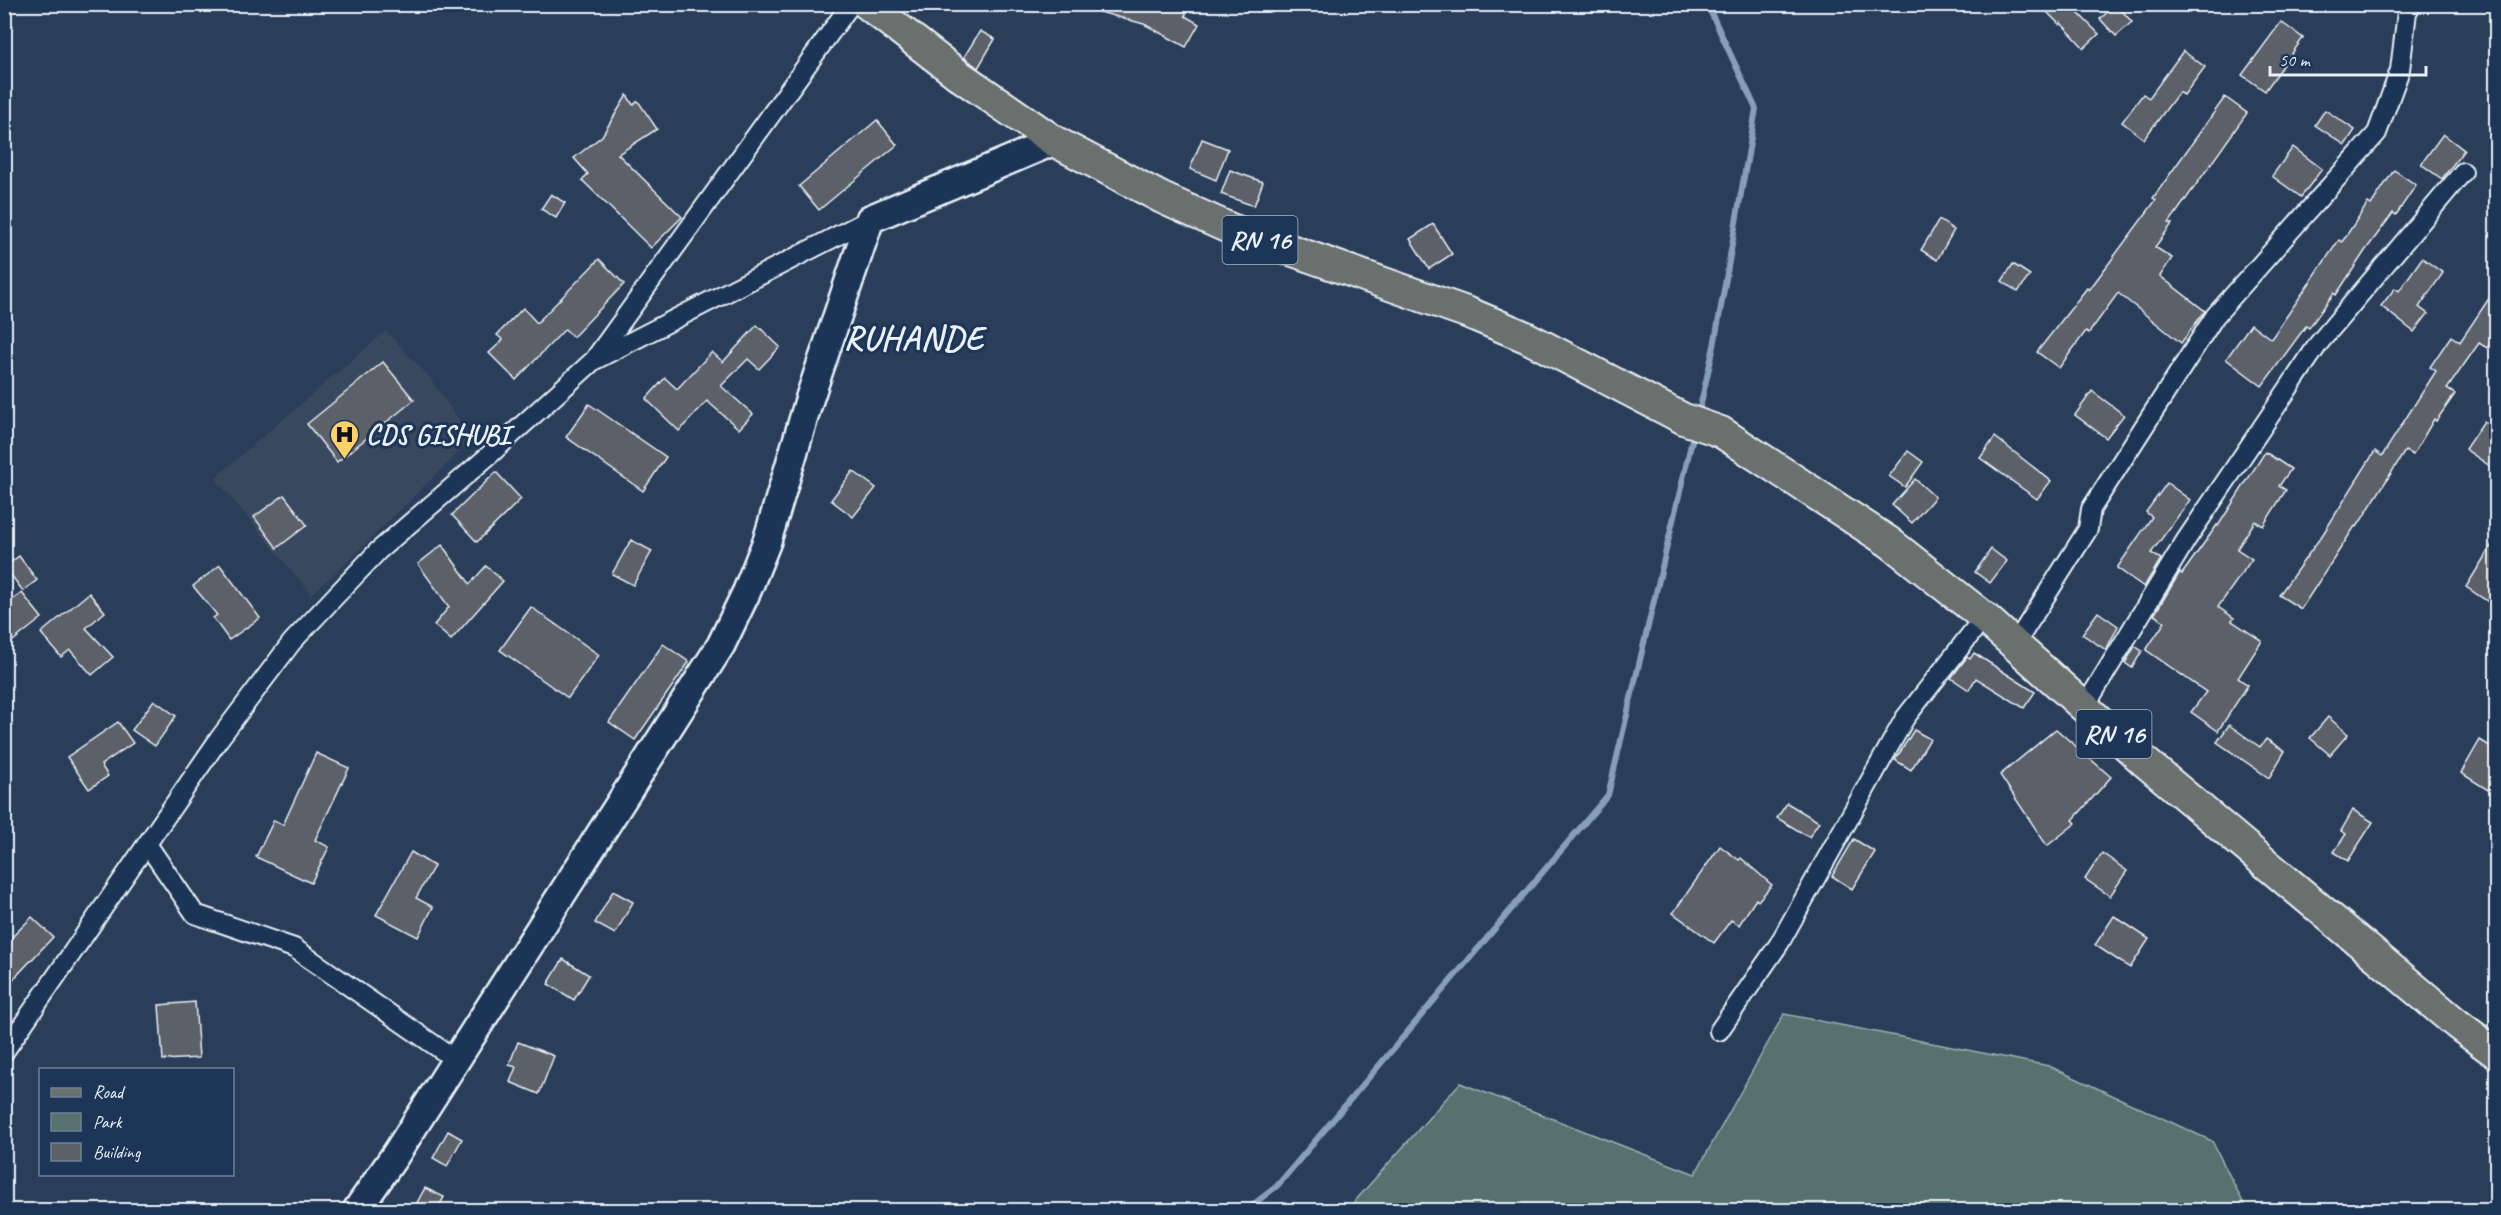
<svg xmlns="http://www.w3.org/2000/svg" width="2501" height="1215" font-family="Caveat,sans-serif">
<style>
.built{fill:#39485e}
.green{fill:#56716e;stroke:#9fb1b3;stroke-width:1.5}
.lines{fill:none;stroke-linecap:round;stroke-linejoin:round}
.stream{stroke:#879fb8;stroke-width:6}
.building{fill:#5c6067;stroke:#e8f1f8;stroke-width:1.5}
.minor-casing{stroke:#e8f1f8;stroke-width:22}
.secondary-casing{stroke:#e8f1f8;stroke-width:32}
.primary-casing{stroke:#e8f1f8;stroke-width:34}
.minor{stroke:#1d3557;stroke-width:18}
.secondary{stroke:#1d3557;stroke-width:27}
.primary{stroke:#6a706d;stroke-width:30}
.labels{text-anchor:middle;stroke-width:6;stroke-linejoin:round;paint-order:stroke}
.shield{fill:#1d3557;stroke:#abb9c8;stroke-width:1.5}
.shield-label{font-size:27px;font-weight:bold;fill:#e8f1f8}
.poi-label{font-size:28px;font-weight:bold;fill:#e8f1f8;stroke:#1d3557;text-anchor:start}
.district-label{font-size:34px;font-weight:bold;letter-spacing:1.5px;fill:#e8f1f8;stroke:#1d3557}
</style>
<rect width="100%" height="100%" fill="#2a3e5a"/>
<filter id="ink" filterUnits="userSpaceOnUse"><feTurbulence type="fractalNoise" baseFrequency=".0167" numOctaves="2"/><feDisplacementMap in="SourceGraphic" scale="12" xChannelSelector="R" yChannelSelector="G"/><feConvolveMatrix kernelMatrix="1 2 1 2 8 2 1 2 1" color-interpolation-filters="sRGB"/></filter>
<g filter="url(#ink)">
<path class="built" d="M386 331 429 377 472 439 344 565 311 594 215 478Z"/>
<path class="green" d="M1784 1014 2049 1066 2212 1141 2247 1210H1347L1460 1083 1695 1174Z"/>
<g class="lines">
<g class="stream">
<path d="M1698 416 1714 346 1756 109 1707 4"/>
<path d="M1246 1210 1277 1186 1608 795 1694 432"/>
</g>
</g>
<g class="building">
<path d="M1093 4H1190L1185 16 1199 24 1186 47 1144 24 1092 10Z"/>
<path d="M2039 4H2080L2075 10 2099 34 2084 48 2061 23 2060 25Z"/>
<path d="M2116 4 2132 22 2116 36 2100 19Z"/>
<path d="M2281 22 2303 38 2265 91 2242 75Z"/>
<path d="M980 31 995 39 978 68 964 57Z"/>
<path d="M2183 51 2205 67 2184 95 2179 92 2144 139 2122 122 2143 94 2149 98Z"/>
<path d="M627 95 633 105 638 101 657 129 618 154 682 217 651 248 582 180 588 174 574 158 602 136Z"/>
<path d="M2225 97 2247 113 2169 223 2172 224 2155 247 2172 258 2160 276 2205 311 2181 343 2118 293 2089 333 2086 331 2059 368 2037 352 2087 288 2089 290 2156 200 2153 198Z"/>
<path d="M2325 110 2355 130 2345 145 2315 125Z"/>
<path d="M877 120 897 145 819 210 799 186Z"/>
<path d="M2443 134 2464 150 2442 179 2421 164Z"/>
<path d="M1202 139 1228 149 1216 180 1190 169Z"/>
<path d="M2293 147 2322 169 2301 197 2272 176Z"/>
<path d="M1230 170 1263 182 1254 206 1221 194Z"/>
<path d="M2394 170 2416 185 2396 215 2393 213 2365 251 2336 295 2334 293 2309 328 2306 326 2262 386 2226 359 2251 324 2271 339 2339 240 2342 242 2368 203 2371 205Z"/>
<path d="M551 194 565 203 556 218 541 209Z"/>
<path d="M1939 220 1954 230 1937 260 1921 250Z"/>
<path d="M1433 224 1452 254 1429 269 1410 239Z"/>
<path d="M2422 258 2443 273 2419 307 2428 314 2414 332 2381 306 2395 288 2399 291Z"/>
<path d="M599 259 624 284 573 337 565 329 516 380 489 353 503 340 497 335 523 308 537 323Z"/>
<path d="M2013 264 2030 275 2018 292 2002 281Z"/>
<path d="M2496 288V334L2487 348 2479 343 2447 389 2455 394 2436 421 2434 419 2413 455 2405 451 2357 527 2355 526 2301 609 2279 595 2323 534 2375 451 2382 456 2436 371 2430 367 2451 336 2460 342Z"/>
<path d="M757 325 780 347 759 369 748 359 721 386 753 414 739 429 707 401 679 431 646 399 665 378 677 389 712 352 723 362Z"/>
<path d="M383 362 414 400 337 462 307 424Z"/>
<path d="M2092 391 2124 415 2106 438 2075 415Z"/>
<path d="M589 404 666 457 643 491 566 437Z"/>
<path d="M2484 421 2496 429V470L2465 449Z"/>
<path d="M1995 437 2051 481 2037 499 1980 458Z"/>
<path d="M1908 451 1923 462 1905 487 1889 476Z"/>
<path d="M2265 452 2291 469 2279 486 2286 490 2263 526 2255 521 2237 549 2252 559 2218 607 2234 618 2232 621 2262 641 2238 678 2248 685 2218 731 2191 712 2206 692 2146 650 2165 622 2154 615 2180 572 2182 574 2217 525 2218 526Z"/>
<path d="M853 471 876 488 853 517 831 500Z"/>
<path d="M496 472 521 499 477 542 452 515Z"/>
<path d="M1915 479 1935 497 1912 523 1892 505Z"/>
<path d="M2167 483 2190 500 2151 553 2161 559 2144 587 2117 568 2152 517 2146 512Z"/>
<path d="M284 495 307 525 277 548 254 517Z"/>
<path d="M2496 538V607L2466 587Z"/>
<path d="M631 540 652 551 633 585 612 574Z"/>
<path d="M442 545 470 584 486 566 503 581 451 640 434 625 449 607 418 564Z"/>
<path d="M1991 549 2007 561 1990 583 1975 572Z"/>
<path d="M19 556 37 580 23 591 5 567Z"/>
<path d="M220 565 260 618 229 640 213 618 217 615 193 586Z"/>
<path d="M22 593 42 618 4 648V606Z"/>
<path d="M89 593 105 612 86 628 113 657 92 675 70 650 61 657 41 633Z"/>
<path d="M531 607 599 655 568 698 500 650Z"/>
<path d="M2098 612 2118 626 2106 650 2082 634Z"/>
<path d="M663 644 689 662 635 740 609 722Z"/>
<path d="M2135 646 2142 651 2132 668 2125 663Z"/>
<path d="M1974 653 2035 692 2024 708 1976 678 1969 690 1951 678 1967 657 1970 659Z"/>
<path d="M154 700 176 716 155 746 132 730Z"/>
<path d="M2328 717 2348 734 2330 755 2310 738Z"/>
<path d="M118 722 133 743 101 765 108 776 89 789 67 757Z"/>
<path d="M2229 725 2260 747 2266 739 2285 751 2269 778 2217 742Z"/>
<path d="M2056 729 2111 777 2073 820 2076 823 2047 846 2000 775Z"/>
<path d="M1914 730 1930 739 1911 770 1895 760Z"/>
<path d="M2480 740 2496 750V776L2488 790 2461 773Z"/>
<path d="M316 753 349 768 315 840 329 847 311 883 256 857 274 820 283 825Z"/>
<path d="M1787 803 1819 822 1809 837 1777 818Z"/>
<path d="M2353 810 2373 822 2348 861 2334 852 2346 834 2341 831Z"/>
<path d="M1854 839 1875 852 1852 889 1832 876Z"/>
<path d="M1720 846 1739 860 1741 858 1772 885 1758 901 1756 899 1739 925 1731 920 1714 943 1673 913Z"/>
<path d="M411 852 434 866 416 898 433 907 418 937 376 915Z"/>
<path d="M2102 853 2127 871 2110 896 2085 879Z"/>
<path d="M613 891 633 902 615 934 595 923Z"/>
<path d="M2114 916 2149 939 2130 968 2095 945Z"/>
<path d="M32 917 53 937 4 989V945Z"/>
<path d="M563 959 589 975 574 1000 548 984Z"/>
<path d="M195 1002 199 1058 163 1060 159 1005Z"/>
<path d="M518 1042 554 1056 539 1094 510 1082 516 1067 509 1065Z"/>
<path d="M448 1131 462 1139 447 1166 433 1158Z"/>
<path d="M425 1188 444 1197 437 1210H413Z"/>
</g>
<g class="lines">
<defs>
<g id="minor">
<path d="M596 357 851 4"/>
<path d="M2014 646 2088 529 2091 509 2215 316 2377 133 2400 70 2407 12 2412 4"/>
<path d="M2084 708 2186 540 2319 343 2463 172"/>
<path d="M147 844 195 914 294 948 456 1060"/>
<path d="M1719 1031 1779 944 1905 718 1984 617"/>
<path d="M4 1052 219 739 292 642 378 551 487 457 593 361 870 219"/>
</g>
<path id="secondary" d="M357 1210 396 1154 721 645 747 591 767 541 810 397 870 219 1054 141"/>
<path id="primary" d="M867 4 960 76 1054 141 1162 198 1231 229 1469 313 1526 337 1684 419 1721 432 1889 542 1984 617 2145 762 2457 1024 2496 1053"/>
</defs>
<use href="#minor" class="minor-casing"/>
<use href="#secondary" class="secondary-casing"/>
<use href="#primary" class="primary-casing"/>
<use href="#minor" class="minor"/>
<use href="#secondary" class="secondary"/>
<use href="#primary" class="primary"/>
</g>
</g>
<defs>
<symbol id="hospital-pin" viewBox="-11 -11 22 30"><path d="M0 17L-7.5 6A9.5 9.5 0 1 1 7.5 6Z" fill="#ffd166" stroke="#1d3557"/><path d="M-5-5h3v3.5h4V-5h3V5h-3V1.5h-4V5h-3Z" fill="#111"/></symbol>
</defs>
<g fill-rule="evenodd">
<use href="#hospital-pin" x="328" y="418" width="33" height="45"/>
</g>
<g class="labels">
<g class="shield">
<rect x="1222.5" y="216" width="75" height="48" rx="4.5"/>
<rect x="2076.5" y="710" width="75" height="48" rx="4.5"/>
</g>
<g class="shield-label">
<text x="1260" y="249">RN 16</text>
<text x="2114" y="743">RN 16</text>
</g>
<g class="poi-label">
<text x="366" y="444">CDS GISHUBI</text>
</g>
<g class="district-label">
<text x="914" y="349">RUHANDE</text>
</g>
</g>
<rect width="2501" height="1215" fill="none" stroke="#1d3557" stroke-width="24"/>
<rect x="12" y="12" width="2477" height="1191" fill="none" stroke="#e8f1f8" stroke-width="2" filter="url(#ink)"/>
<rect x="39" y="1068" width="195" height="108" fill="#1d3557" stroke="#6e8097" stroke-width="1.5"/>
<rect x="51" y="1088" width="30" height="9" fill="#6a706d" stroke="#6e8097" stroke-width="1.5"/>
<text x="93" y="1098" font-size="18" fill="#e8f1f8">Road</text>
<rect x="51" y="1113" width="30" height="18" fill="#56716e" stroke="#6e8097" stroke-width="1.5"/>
<text x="93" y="1128" font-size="18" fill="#e8f1f8">Park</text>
<rect x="51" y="1143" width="30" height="18" fill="#5c6067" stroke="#6e8097" stroke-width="1.5"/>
<text x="93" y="1158" font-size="18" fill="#e8f1f8">Building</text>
<path d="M2270 66v9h156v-9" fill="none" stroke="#e8f1f8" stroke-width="3"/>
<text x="2279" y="66" font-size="18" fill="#e8f1f8" stroke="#1d3557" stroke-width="4.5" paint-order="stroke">50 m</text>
</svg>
